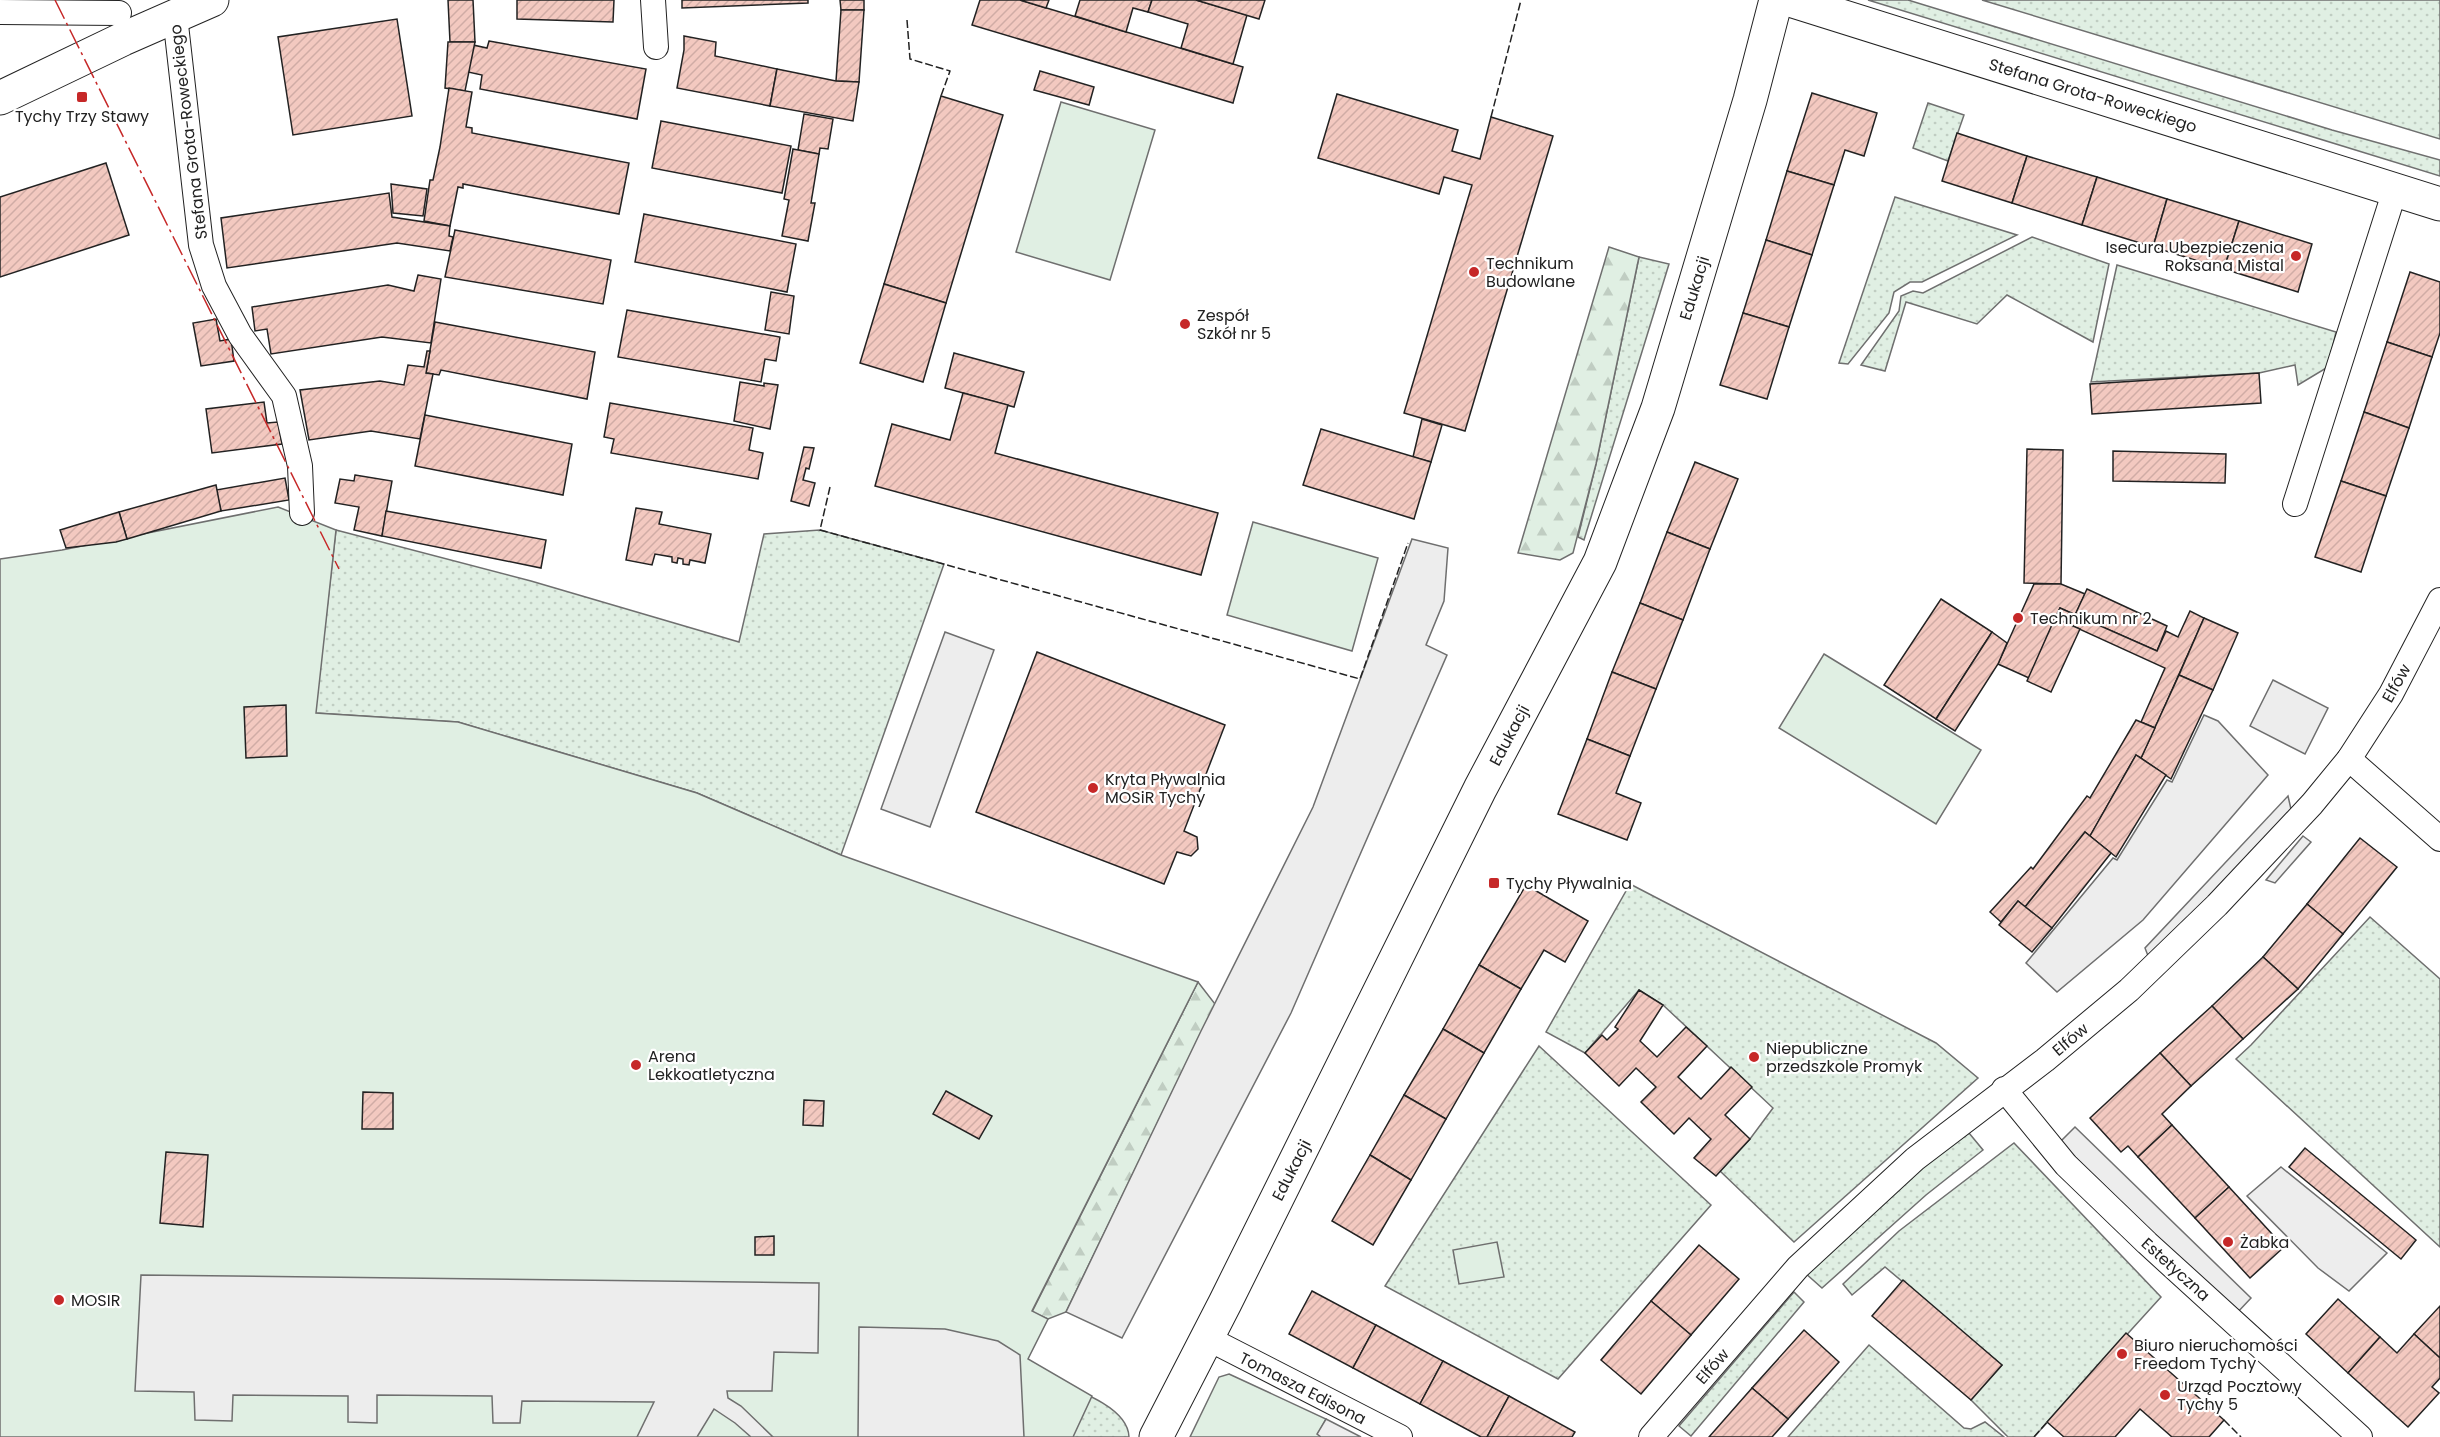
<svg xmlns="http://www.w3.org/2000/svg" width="2440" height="1437" font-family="Poppins,sans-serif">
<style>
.grass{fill:url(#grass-dots);stroke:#6f6f6f;stroke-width:1.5}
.forest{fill:url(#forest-firs);stroke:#6f6f6f;stroke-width:1.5}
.park{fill:#e0efe3;stroke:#6f6f6f;stroke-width:1.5}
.parking{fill:#ededed;stroke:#6f6f6f;stroke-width:1.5}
.building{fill:url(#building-hatch);stroke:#222;stroke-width:1.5}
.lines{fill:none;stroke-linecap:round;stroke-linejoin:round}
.street-casing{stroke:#222;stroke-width:26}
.secondary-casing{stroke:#222;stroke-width:35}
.street{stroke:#fff;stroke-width:24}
.secondary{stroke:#fff;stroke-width:33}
.fence{stroke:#222;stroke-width:1.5;stroke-dasharray:8 3;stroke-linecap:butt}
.power{stroke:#c62828;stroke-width:1.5;stroke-dasharray:21 4.5 3 4.5;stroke-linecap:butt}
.poi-dot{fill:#c62828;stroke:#fff;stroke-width:2}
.labels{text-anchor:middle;stroke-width:4.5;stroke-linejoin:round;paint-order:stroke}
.street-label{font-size:16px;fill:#222;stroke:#fff}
.poi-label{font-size:16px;fill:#222;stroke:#fff;text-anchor:start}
</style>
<defs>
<pattern id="grass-dots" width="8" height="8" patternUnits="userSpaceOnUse" patternTransform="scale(1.5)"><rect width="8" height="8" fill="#e0efe3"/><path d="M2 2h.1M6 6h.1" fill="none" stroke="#c0cdc2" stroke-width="1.8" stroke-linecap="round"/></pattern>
<pattern id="forest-firs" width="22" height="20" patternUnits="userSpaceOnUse" patternTransform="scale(1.5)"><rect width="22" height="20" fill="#e0efe3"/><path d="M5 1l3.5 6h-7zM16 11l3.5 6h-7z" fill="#c0cdc2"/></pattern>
<pattern id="building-hatch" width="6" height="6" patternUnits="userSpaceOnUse" patternTransform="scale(1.5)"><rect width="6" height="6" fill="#f3c9c0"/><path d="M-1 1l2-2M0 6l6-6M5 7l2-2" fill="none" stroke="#d0aca5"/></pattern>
</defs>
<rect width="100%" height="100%" fill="#fff"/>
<g class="grass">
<path d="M1868 0H1908L2332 130 2440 160V176Z"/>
<path d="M1982 0H2440V139Z"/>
<path d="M1928 103 1964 115 1948 161 1913 148Z"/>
<path d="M1895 197 2017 235 1922 282H1910L1894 292 1889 313 1848 364 1839 363Z"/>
<path d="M2032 237 2109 264 2093 342 2007 295 1977 324 1906 302 1885 371 1861 365 1899 311 1901 296 1913 291 1923 293Z"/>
<path d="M1639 257 1669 264 1584 540 1578 537 1596 464Z"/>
<path d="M2117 265 2336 332 2328 367 2298 385 2295 365 2259 373 2091 382Z"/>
<path d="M336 530 531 581 739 642 764 534 820 530 944 564 841 855 697 793 458 722 315 713Z"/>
<path d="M1630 884 1936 1043 1978 1078 1794 1242 1720 1171 1750 1139 1773 1108 1663 1005 1639 990 1585 1053 1546 1032Z"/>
<path d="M2370 917 2440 979V1247L2236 1059 2251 1045Z"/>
<path d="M1539 1046 1711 1205 1558 1379 1385 1286Z"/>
<path d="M1969 1133 1983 1150 1926 1195 1822 1288 1804 1272 1919 1164Z"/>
<path d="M2014 1143 2161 1297 2034 1437H2008L1971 1400 2002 1365 1885 1267 1852 1295 1843 1284 1899 1231Z"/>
<path d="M1794 1292 1804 1302 1691 1436 1679 1426Z"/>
<path d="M1869 1345 1964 1428 1971 1429 1985 1422 2004 1437H1788Z"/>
<path d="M1036 1374C1063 1386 1128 1403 1129 1437H1024Z"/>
</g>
<g class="forest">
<path d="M1609 247 1639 257 1596 464 1573 553 1560 560 1518 553Z"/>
<path d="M1198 982 1215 1004 1066 1312 1048 1319 1032 1312Z"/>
</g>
<g class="park">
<path d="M1061 102 1155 130 1110 280 1016 252Z"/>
<path d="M278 507 336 530 316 713 458 722 697 793 841 855 1198 982 1032 1311 1048 1319 1028 1359 1092 1396 1073 1437H0V559L62 550Z"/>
<path d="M1253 522 1378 558 1352 651 1227 615Z"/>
<path d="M1824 654 1981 750 1936 824 1779 728Z"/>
<path d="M1497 1242 1504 1277 1459 1284 1453 1250Z"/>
<path d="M1229 1374 1326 1419 1318 1434 1321 1437H1190L1219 1377Z"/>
</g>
<g class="parking">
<path d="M1412 539 1448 548 1444 601 1426 645 1447 655 1291 1013 1122 1338 1066 1312 1201 1031 1313 807Z"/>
<path d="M945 632 994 650 930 827 881 809Z"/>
<path d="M2273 680 2328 708 2305 754 2250 726Z"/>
<path d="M2204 715 2218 721 2268 775 2143 920 2057 992 2026 963 2113 858 2117 860 2167 780 2172 782Z"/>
<path d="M2288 796 2293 818 2150 961 2145 948Z"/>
<path d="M2303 836 2311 842 2275 883 2266 880Z"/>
<path d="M2075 1127 2251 1298 2236 1314 2060 1142Z"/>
<path d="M2281 1167 2387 1253 2349 1291 2318 1268 2247 1196Z"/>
<path d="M141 1275 819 1283 818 1353 774 1352 772 1391H727L728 1398 741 1406 773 1437H751L735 1423 714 1409 697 1437H637L654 1402 522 1401 520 1423H493L492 1396 377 1395V1423L348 1422V1396L233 1395 232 1421 195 1420 194 1392 135 1391Z"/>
<path d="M859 1327 945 1329 998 1341 1020 1355 1024 1437H858Z"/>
<path d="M1326 1419 1361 1437H1321L1317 1434Z"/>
</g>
<g class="building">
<path d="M448 0H473L475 42H450Z"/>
<path d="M517 0H614L613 22 517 19Z"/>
<path d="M682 0H808V3L682 8Z"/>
<path d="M840 0H864V10H841Z"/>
<path d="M980 0H1020L1243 67 1233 103 972 25Z"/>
<path d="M1020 0H1049L1046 8Z"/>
<path d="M1080 0H1152L1148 12 1133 8 1126 32 1075 16Z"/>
<path d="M1152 0H1196L1247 15 1233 64 1181 48 1188 24 1148 12Z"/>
<path d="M1196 0H1265L1259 19Z"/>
<path d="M841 10H864L859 82 836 81Z"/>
<path d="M397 19 412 116 293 135 278 37Z"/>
<path d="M684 36 716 42 715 56 777 69 770 106 677 88 684 50Z"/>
<path d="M489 41 646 69 637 119 480 89 482 75 468 72 473 45 487 48Z"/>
<path d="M448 42H475L465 91 445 88Z"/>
<path d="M777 69 836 81 859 82 853 121 770 106Z"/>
<path d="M1040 71 1094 87 1089 105 1034 90Z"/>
<path d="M449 88 472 92 466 127 472 128V133L629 163 619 214 463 184V188L458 187 450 226 424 221 430 180H433L440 147Z"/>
<path d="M1812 93 1877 113 1864 156 1845 150 1834 185 1787 171Z"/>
<path d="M1337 94 1458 130 1452 151 1480 159 1491 117 1553 136 1465 431 1404 413 1472 185 1444 177 1439 194 1318 158Z"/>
<path d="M941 96 1003 115 946 303 884 284Z"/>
<path d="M804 114 833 119 828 149 820 148 819 154 798 150Z"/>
<path d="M661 121 791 146 782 193 652 168Z"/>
<path d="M1957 133 2027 156 2012 203 1942 181Z"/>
<path d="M793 149 819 154 811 203H815L808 241 782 236 789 200 784 199Z"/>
<path d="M2027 156 2097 177 2082 225 2012 203Z"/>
<path d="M106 163 129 235 0 277V197Z"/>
<path d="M1787 171 1834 185 1812 255 1766 240Z"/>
<path d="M2097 177 2167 199 2153 247 2082 225Z"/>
<path d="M391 184 427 189 423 216 393 213Z"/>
<path d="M389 193 392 217 450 226 449 236 453 237 450 251 397 243 227 268 221 218Z"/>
<path d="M2167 199 2239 221 2224 269 2153 247Z"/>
<path d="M644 214 796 244 787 292 635 262Z"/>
<path d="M2239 221 2312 244 2298 292 2224 269Z"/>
<path d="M455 230 611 260 603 304 445 277Z"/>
<path d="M1766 240 1812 255 1789 327 1743 313Z"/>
<path d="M2410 272 2440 282V333L2432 357 2387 342Z"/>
<path d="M418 275 441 279 431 343 382 337 271 354 267 329 255 331 252 307 388 285 414 291Z"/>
<path d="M884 284 946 303 923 382 860 363Z"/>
<path d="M771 292 794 296 789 334 765 330Z"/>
<path d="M627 310 780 337 776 361 765 359 761 382 618 357Z"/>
<path d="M1743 313 1789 327 1767 399 1720 385Z"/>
<path d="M216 319 220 341 231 339 234 361 201 366 193 323Z"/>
<path d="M435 322 595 352 587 399 441 370 439 375 426 373Z"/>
<path d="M2387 342 2432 357 2409 428 2364 412Z"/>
<path d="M427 351H430L426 373 433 374 420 439 371 431 309 440 300 390 380 381 404 385 408 365 424 367Z"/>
<path d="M954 353 1024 372 1014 407 945 388Z"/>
<path d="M2259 373 2261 403 2092 414 2090 384Z"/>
<path d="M740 382 764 386V383L778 385 770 429 734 421Z"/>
<path d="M963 393 1008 405 995 453 1218 513 1201 575 875 486 892 424 950 440Z"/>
<path d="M264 402 267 423 278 422 282 444 212 453 206 409Z"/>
<path d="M610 403 753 428 749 450 763 453 758 479 611 453 614 439 604 437Z"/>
<path d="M2364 412 2409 428 2386 496 2341 481Z"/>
<path d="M425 415 572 444 563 495 415 466Z"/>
<path d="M1422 419 1442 425 1431 462 1413 457Z"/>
<path d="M1321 429 1431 462 1414 519 1303 485Z"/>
<path d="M804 447 814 448 809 469 806 468 803 480 815 483 809 506 791 501Z"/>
<path d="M2027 449 2063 450 2061 584 2024 583Z"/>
<path d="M2113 451 2226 454 2225 483 2113 481Z"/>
<path d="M1695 462 1738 479 1710 549 1667 532Z"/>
<path d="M355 475 392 481 382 536 354 530 359 507 335 503 340 479 354 481Z"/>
<path d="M285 478 289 500 221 511 216 490Z"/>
<path d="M2341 481 2386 496 2361 572 2315 557Z"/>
<path d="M216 485 221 511 127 539 119 512Z"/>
<path d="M636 508 662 512 659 524 711 534 705 563 690 560 689 565 683 564V559L678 558 677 563 672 562V557L655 554 652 565 626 560Z"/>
<path d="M386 511 546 540 541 568 382 536Z"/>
<path d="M119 512 127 539 116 542 66 548 60 530Z"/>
<path d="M1667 532 1710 549 1683 620 1640 603Z"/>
<path d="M2034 584H2061L2085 594 2075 615 2060 608 2029 678 1998 664Z"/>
<path d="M2087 589 2167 626 2157 651 2075 615Z"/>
<path d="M1941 599 1992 632 1936 719 1884 685Z"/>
<path d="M1640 603 1683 620 1656 689 1612 672Z"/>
<path d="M2060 608 2157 651 2166 631 2178 637 2190 611 2204 618 2155 728 2141 722 2165 668 2055 618Z"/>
<path d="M2055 618 2080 629 2051 692 2027 681Z"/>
<path d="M2204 618 2238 633 2213 690 2179 675Z"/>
<path d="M1992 632 2007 643 1998 664 1955 731 1936 719Z"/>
<path d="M1037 652 1225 725 1184 831 1197 837 1198 849 1191 856 1177 852 1164 884 976 812Z"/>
<path d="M1612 672 1656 689 1630 756 1587 739Z"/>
<path d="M2179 675 2213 690 2171 779 2141 758Z"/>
<path d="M286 705 287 756 246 758 244 707Z"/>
<path d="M2136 720 2155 728 2141 758 2136 755 2090 836 2085 832 2025 907 2018 901 2001 922 1990 912 2031 867 2033 869 2087 796 2090 798Z"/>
<path d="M1587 739 1630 756 1616 793 1641 803 1627 840 1558 814Z"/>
<path d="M2136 755 2166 775 2116 857 2090 836Z"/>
<path d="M2085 832 2111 853 2052 928 2025 907Z"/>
<path d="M2360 838 2397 867 2343 934 2307 904Z"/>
<path d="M1526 885 1588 921 1565 962 1544 950 1521 989 1479 965Z"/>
<path d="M2018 901 2052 928 2032 952 1999 925Z"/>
<path d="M2307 904 2343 934 2298 989 2263 957Z"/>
<path d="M2263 957 2298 989 2243 1039 2212 1006Z"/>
<path d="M1479 965 1521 989 1484 1053 1443 1029Z"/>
<path d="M1639 990 1663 1005 1640 1041 1657 1057 1686 1027 1707 1046 1678 1077 1701 1099 1731 1067 1752 1087 1725 1115 1750 1139 1716 1176 1694 1158 1711 1139 1689 1118 1674 1134 1641 1102 1656 1087 1636 1068 1619 1086 1585 1053 1602 1035 1607 1040 1618 1029 1615 1027Z"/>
<path d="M2212 1006 2243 1039 2191 1086 2160 1053Z"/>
<path d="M1443 1029 1484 1053 1446 1119 1404 1095Z"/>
<path d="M2160 1053 2191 1086 2162 1114 2172 1125 2138 1157 2128 1146 2121 1152 2090 1118Z"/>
<path d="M946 1091 992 1116 979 1139 933 1114Z"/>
<path d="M363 1092 393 1093V1129H362Z"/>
<path d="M1404 1095 1446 1119 1411 1180 1370 1155Z"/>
<path d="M804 1100 824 1101 823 1126 803 1125Z"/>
<path d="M2172 1125 2229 1187 2195 1218 2138 1157Z"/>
<path d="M2305 1148 2416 1240 2401 1259 2289 1167Z"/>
<path d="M166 1152 208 1155 203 1227 160 1223Z"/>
<path d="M1370 1155 1411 1180 1373 1245 1332 1221Z"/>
<path d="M2229 1187 2284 1247 2250 1278 2195 1218Z"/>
<path d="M774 1236V1255H755V1237Z"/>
<path d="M1699 1245 1739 1279 1691 1335 1651 1301Z"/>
<path d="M1903 1280 2002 1365 1971 1400 1872 1316Z"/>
<path d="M1312 1291 1376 1325 1353 1368 1289 1334Z"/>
<path d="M2338 1299 2380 1337 2348 1373 2306 1334Z"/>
<path d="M1651 1301 1691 1335 1641 1394 1601 1360Z"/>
<path d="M2440 1306V1358L2414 1334Z"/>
<path d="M1376 1325 1443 1361 1420 1404 1353 1368Z"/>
<path d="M1804 1330 1839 1362 1788 1419 1752 1388Z"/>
<path d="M2126 1333 2224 1420 2209 1437H2172L2140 1409 2115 1437H2064L2047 1422Z"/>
<path d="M2414 1334 2440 1358V1378L2432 1387 2439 1393 2408 1427 2348 1373 2380 1337 2397 1353Z"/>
<path d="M1443 1361 1509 1396 1487 1437H1481L1420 1404Z"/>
<path d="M1752 1388 1788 1419 1772 1437H1709Z"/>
<path d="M1509 1396 1575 1432 1572 1437H1487Z"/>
</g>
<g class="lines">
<defs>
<g id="street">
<path d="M653 0 656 47"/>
<path d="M0 12 119 13"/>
<path d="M175 16 201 245 214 286 240 335 284 396 300 466 302 513"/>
<path d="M2295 504 2395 190"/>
<path d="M2349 759 2440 839"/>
<path d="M2004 1089 2066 1165 2147 1243 2360 1437"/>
<path d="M1207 1338 1400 1437"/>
<path d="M1651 1437 1798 1267 1915 1159 2045 1060 2129 990 2217 905 2312 804 2349 759 2391 694 2440 600"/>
</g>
<g id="secondary">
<path d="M1790 0 2440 204"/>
<path d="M0 98 123 39 212 0"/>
<path d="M1156 1437 1225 1303 1480 789 1600 562 1658 408 1750 100 1776 0"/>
</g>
</defs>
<use href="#street" class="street-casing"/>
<use href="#secondary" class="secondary-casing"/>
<use href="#street" class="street"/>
<use href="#secondary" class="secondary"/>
<g class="fence">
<path d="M907 20 910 59 950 71 941 96"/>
<path d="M1491 117 1521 0"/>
<path d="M830 487 820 530 1360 679 1408 543"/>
<path d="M2224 1420 2241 1437"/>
<path d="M2034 1437 2047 1422"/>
</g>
<path class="power" d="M55 0 339 569"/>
</g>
<g class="poi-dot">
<rect x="76" y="91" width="12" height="12" rx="3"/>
<circle cx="2296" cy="256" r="6"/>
<circle cx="1474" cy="272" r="6"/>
<circle cx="1185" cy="324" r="6"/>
<circle cx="2018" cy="618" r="6"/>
<circle cx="1093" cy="788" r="6"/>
<rect x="1488" y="877" width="12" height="12" rx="3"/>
<circle cx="1754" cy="1057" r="6"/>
<circle cx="636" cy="1065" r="6"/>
<circle cx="2228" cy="1242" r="6"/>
<circle cx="59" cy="1300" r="6"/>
<circle cx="2122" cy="1354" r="6"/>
<circle cx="2165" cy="1395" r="6"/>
</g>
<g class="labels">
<g class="street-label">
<text transform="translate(2093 95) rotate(17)" y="6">Stefana Grota-Roweckiego</text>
<text transform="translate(188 132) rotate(-97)" y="6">Stefana Grota-Roweckiego</text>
<text transform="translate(1694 288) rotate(-73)" y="6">Edukacji</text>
<text transform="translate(2396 683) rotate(-61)" y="6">Elfów</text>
<text transform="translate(1509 735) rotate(-62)" y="6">Edukacji</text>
<text transform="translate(2070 1039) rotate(-40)" y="6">Elfów</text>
<text transform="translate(1291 1170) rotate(-63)" y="6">Edukacji</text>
<text transform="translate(2176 1269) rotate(42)" y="6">Estetyczna</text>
<text transform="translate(1712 1366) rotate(-49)" y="6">Elfów</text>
<text transform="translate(1303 1388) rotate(27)" y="6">Tomasza Edisona</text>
</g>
<g class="poi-label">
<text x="82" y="122" text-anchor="middle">Tychy Trzy Stawy</text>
<text x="2284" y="253" text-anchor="end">Isecura Ubezpieczenia<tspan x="2284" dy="18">Roksana Mistal</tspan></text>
<text x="1486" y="269">Technikum<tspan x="1486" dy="18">Budowlane</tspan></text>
<text x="1197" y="321">Zespół<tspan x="1197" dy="18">Szkół nr 5</tspan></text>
<text x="2030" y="624">Technikum nr 2</text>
<text x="1105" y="785">Kryta Pływalnia<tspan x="1105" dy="18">MOSiR Tychy</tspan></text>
<text x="1506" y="889">Tychy Pływalnia</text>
<text x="1766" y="1054">Niepubliczne<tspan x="1766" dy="18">przedszkole Promyk</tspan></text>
<text x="648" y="1062">Arena<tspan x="648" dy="18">Lekkoatletyczna</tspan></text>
<text x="2240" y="1248">Żabka</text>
<text x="71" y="1306">MOSIR</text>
<text x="2134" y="1351">Biuro nieruchomości<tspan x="2134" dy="18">Freedom Tychy</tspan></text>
<text x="2177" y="1392">Urząd Pocztowy<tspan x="2177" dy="18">Tychy 5</tspan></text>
</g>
</g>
</svg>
